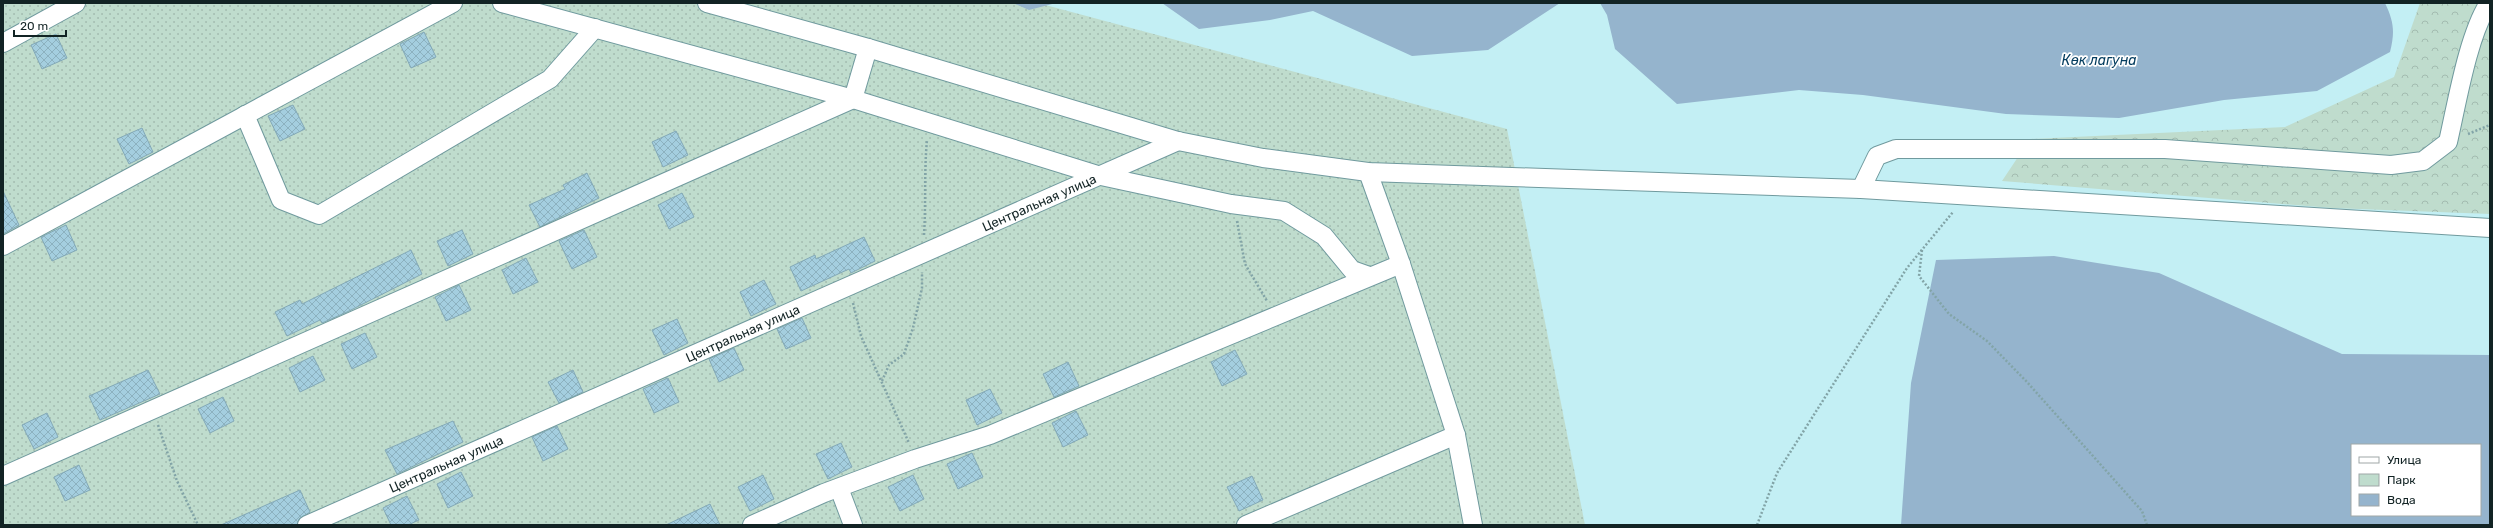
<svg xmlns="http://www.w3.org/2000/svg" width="2493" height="528" font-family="Rubik,sans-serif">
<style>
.green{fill:url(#green-dots)}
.forest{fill:url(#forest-crowns)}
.water{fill:#95b4cd;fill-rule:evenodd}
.building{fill:url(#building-cross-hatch);stroke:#83a9b7}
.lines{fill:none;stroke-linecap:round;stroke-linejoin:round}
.minor-casing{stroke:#709a9e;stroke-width:20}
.path{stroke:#82a4a7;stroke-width:2.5;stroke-dasharray:2 2;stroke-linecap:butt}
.minor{stroke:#fff;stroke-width:18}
.labels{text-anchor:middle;stroke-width:3.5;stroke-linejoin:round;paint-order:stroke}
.street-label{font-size:13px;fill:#122324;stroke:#fff}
.water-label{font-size:14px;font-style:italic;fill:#033c5e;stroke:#fff}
</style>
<defs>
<pattern id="green-dots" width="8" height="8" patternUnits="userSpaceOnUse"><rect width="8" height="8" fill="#bfdccd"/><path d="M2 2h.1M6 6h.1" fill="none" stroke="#a3bcb0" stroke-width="1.8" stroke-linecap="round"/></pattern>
<pattern id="forest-crowns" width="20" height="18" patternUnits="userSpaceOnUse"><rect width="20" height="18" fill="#bfdccd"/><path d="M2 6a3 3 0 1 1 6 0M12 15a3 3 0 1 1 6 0" fill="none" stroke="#a3bcb0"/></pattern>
<pattern id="building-cross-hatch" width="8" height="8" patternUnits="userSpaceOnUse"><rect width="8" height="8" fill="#a4cedf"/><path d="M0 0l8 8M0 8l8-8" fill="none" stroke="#8cb1bf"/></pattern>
</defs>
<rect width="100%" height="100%" fill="#c3eff4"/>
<path class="green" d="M3 3H1038L1507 129 1585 525H3Z"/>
<path class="forest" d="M2420 3H2490V214L2332 208 2002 181 2030 139 2285 127 2394 77Z"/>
<g class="water">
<path d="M1013 3H1056L1029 10Z"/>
<path d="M1162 3H1560L1488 50 1412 56 1313 11 1270 20 1199 29Z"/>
<path d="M1600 3H2385C2394 22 2395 32 2390 52L2317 91 2224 100 2119 118 2006 114 1863 95 1799 90 1677 104 1615 49 1607 15Z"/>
<path d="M2054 256 2159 273 2342 354 2490 355V525H1901L1911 383 1936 260ZM2352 445H2480V515H2352Z"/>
</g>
<g class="building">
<path d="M424 32 436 57 411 68 400 44Z"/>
<path d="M56 34 67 58 42 69 31 45Z"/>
<path d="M293 105 305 129 280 141 268 116Z"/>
<path d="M142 128 153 152 129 164 117 139Z"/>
<path d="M676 131 688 155 663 167 652 142Z"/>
<path d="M587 173 599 198 540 227 529 205 565 189 563 185Z"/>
<path d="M3 191 19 225 3 234Z"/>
<path d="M682 193 694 217 669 229 658 205Z"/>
<path d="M66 225 77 250 52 261 41 237Z"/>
<path d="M462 230 473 254 448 266 437 241Z"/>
<path d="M584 230 597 257 572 269 559 241Z"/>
<path d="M864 237 875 261 851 273 849 269 801 291 790 267 815 255 816 259Z"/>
<path d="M411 250 422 274 347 312 322 323 320 320 287 336 275 312 300 300 302 304Z"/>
<path d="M526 258 538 282 513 294 502 270Z"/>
<path d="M764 280 776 304 751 316 740 292Z"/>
<path d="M459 285 471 310 446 321 435 297Z"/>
<path d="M802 318 811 338 786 349 777 329Z"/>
<path d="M677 319 688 343 664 355 652 330Z"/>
<path d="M365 333 377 357 352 369 341 344Z"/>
<path d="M734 348 744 370 719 382 709 359Z"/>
<path d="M1235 350 1247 374 1222 386 1211 362Z"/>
<path d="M313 356 325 380 300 392 289 368Z"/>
<path d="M1068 362 1079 386 1054 397 1043 374Z"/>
<path d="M148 370 160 394 100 420 89 396Z"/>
<path d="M573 370 583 392 559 403 548 382Z"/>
<path d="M668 378 679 402 654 413 643 389Z"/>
<path d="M990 389 1002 413 977 425 966 400Z"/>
<path d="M223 397 234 421 210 433 198 409Z"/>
<path d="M1076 411 1088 435 1063 447 1052 423Z"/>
<path d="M47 413 58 437 34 449 22 425Z"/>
<path d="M453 421 463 442 397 474 385 450Z"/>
<path d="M557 426 568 449 543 461 532 437Z"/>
<path d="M841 443 852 467 828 479 816 454Z"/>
<path d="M972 453 983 477 958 489 947 464Z"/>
<path d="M79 465 90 490 65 501 54 477Z"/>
<path d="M461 472 473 496 448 508 437 484Z"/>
<path d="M763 475 774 499 750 511 738 487Z"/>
<path d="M913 475 924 499 900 511 888 487Z"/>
<path d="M1252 476 1263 500 1239 511 1227 487Z"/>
<path d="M300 490 310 512 299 519 297 525H221Z"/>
<path d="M407 496 419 520 408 525H391L383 508Z"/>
<path d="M710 504 720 525H666Z"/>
</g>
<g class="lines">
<defs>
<g id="minor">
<path d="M502 3 853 99 1101 176 1231 204 1284 211 1324 236 1352 270 1369 276"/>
<path d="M707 3 868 48 1178 141 1263 158 1368 172 1861 189 2490 228"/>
<path d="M3 43 76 3"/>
<path d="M245 115 281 200 319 215 550 79 595 28"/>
<path d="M1368 172 1401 264 1456 435 1473 525"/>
<path d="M1861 189 1877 156 1896 149H2165L2391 165 2423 161 2448 142C2457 103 2468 35 2489 3"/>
<path d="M3 246 453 3"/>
<path d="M3 476 853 99 868 48"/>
<path d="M839 488 853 525"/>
<path id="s1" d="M307 525 1178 141"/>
<path d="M752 525 824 493 915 459 990 435 1401 264"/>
<path d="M1246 525 1456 435"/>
</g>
</defs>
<use href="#minor" class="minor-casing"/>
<g class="path">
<path d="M2468 134 2490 125"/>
<path d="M1237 221 1245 264 1267 301"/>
<path d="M924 235C926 203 924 172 927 140"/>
<path d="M1922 250 1919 276 1949 314 1987 341 2027 382 2142 511 2147 525"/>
<path d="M853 303 861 336 909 443"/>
<path d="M882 381 889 365 904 354 913 328 922 288V272"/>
<path d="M158 425 177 481 198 525"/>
<path d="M1757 525 1777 473 1907 268 1953 212"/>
</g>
<use href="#minor" class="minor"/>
</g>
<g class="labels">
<g class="street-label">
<text dy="5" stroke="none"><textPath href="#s1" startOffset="800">Центральная улица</textPath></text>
<text dy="5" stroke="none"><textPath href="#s1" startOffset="476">Центральная улица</textPath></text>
<text dy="5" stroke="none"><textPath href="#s1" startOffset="152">Центральная улица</textPath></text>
</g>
<g class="water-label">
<text x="2099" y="65">Көк лагуна</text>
</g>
</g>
<rect width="2493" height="528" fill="none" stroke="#122324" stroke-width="8"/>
<rect x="2351" y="444" width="130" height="72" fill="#ffffff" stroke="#a0a7a7"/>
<rect x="2359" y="457" width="20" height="6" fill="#ffffff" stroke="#a0a7a7"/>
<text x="2387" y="464" font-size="12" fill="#122324">Улица</text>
<rect x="2359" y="474" width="20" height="12" fill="#bfdccd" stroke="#a0a7a7"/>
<text x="2387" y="484" font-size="12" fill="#122324">Парк</text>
<rect x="2359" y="494" width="20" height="12" fill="#95b4cd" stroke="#a0a7a7"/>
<text x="2387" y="504" font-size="12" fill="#122324">Вода</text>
<path d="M14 30v6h52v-6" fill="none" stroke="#122324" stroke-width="2"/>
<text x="20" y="30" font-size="12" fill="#122324" stroke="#ffffff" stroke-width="3" paint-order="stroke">20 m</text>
</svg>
